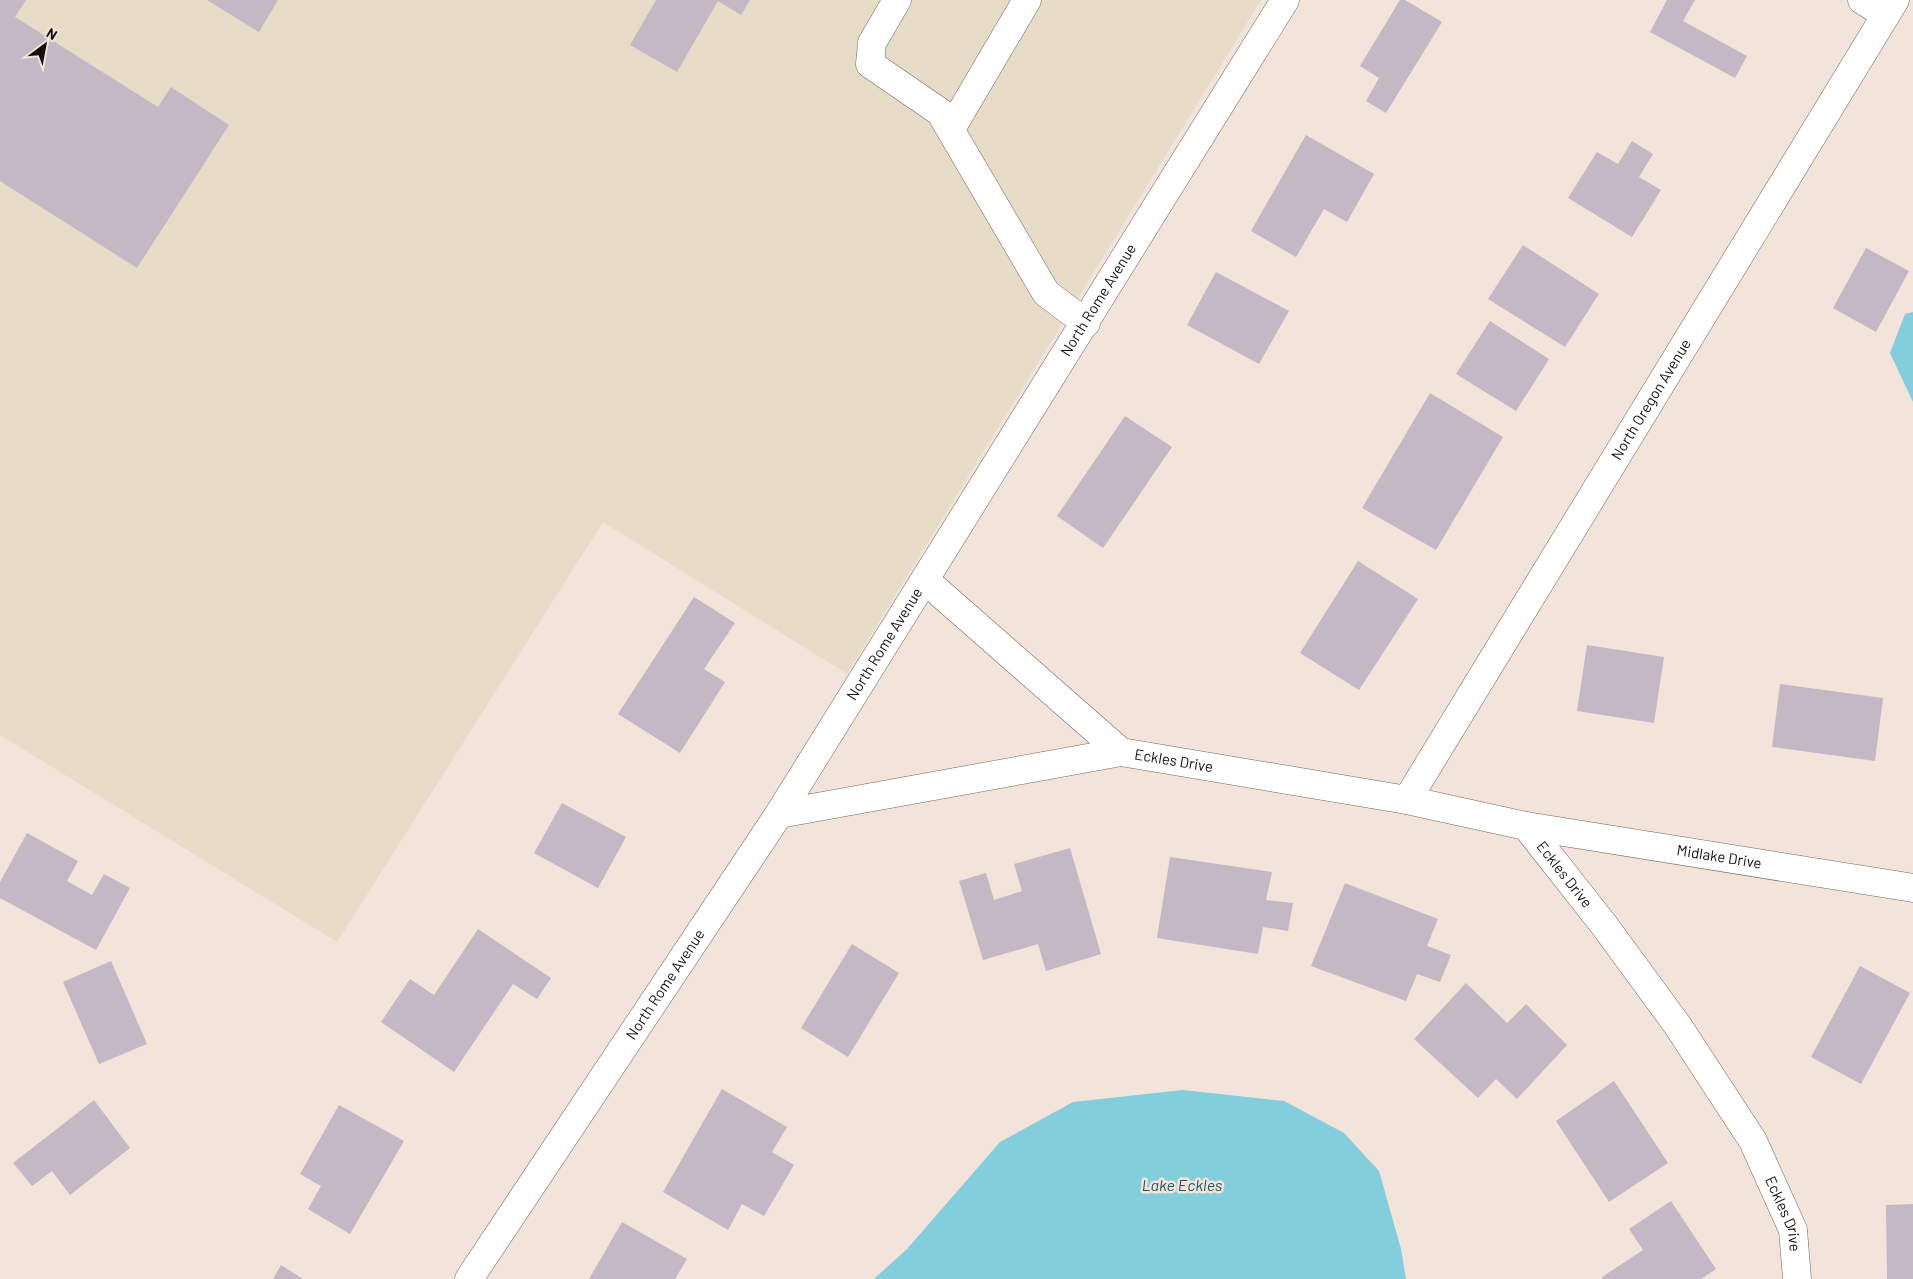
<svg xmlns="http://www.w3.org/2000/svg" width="1913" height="1279" font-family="Barlow,sans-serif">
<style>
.education{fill:#e7dcc7}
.water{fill:#82cedd}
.building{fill:#c3b8c4}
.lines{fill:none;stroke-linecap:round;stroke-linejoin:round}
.minor-casing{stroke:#70655c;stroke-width:29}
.minor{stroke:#fff;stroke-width:28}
.labels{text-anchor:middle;stroke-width:5;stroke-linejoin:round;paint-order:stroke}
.street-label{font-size:15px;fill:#140f0c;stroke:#f2e4da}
.water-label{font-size:16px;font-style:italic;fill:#185863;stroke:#f2e4da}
</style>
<rect width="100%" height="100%" fill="#f2e4da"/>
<path class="education" d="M0 0H1261L847 674 603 522 337 942 0 735Z"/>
<g class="water">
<path d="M1913 312V402L1890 353 1905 314Z"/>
<path d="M1183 1090 1284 1101 1344 1133 1379 1171 1401 1249 1406 1279H874L907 1249 1000 1142 1073 1102Z"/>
</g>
<g class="building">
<path d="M0 0H26L15 17 158 107 171 87 229 125 137 268 0 181Z"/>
<path d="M207 0H278L259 32Z"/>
<path d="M656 0H750L741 15 718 1 677 72 630 45Z"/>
<path d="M1400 0H1405L1442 22 1386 113 1366 101 1379 78 1360 66Z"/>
<path d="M1667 0H1695L1683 21 1747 56 1735 78 1650 32Z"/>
<path d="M1306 135 1374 174 1347 222 1324 209 1296 257 1251 231Z"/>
<path d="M1632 141 1653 154 1639 177 1661 190 1632 237 1568 198 1597 152 1618 164Z"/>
<path d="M1523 245 1599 294 1565 347 1488 299Z"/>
<path d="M1866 248 1909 271 1876 332 1833 308Z"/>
<path d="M1216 272 1289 311 1259 364 1187 325Z"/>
<path d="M1490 321 1549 359 1516 411 1456 374Z"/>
<path d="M1430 393 1503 437 1436 550 1362 508Z"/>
<path d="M1125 416 1172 447 1103 548 1057 516Z"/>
<path d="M1358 561 1418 599 1359 690 1300 653Z"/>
<path d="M694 597 735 623 704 669 725 682 680 753 618 714Z"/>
<path d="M1587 645 1664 657 1654 723 1577 711Z"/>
<path d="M1780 684 1883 698 1875 761 1772 747Z"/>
<path d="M562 803 626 837 598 888 534 853Z"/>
<path d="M27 833 78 861 67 881 92 895 104 874 130 888 96 950 0 898V882Z"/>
<path d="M1070 848 1101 954 1046 971 1038 944 983 960 959 881 986 873 994 900 1022 891 1014 864Z"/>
<path d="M1170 857 1272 872 1266 900 1293 903 1288 931 1263 927 1258 954 1157 938Z"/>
<path d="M1345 883 1438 919 1427 946 1451 955 1440 982 1417 974 1406 1001 1311 966Z"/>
<path d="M478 929 551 978 537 999 513 984 454 1072 381 1022 410 979 434 995Z"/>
<path d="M852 944 899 973 848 1057 801 1028Z"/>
<path d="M111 961 147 1044 99 1064 63 982Z"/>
<path d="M1860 966 1910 993 1861 1084 1811 1057Z"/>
<path d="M1466 983 1507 1023 1526 1004 1567 1045 1517 1099 1496 1079 1478 1098 1414 1039Z"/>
<path d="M1614 1081 1668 1163 1609 1202 1556 1121Z"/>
<path d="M722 1089 787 1127 772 1152 794 1165 764 1216 742 1204 728 1230 663 1192Z"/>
<path d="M94 1100 130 1148 70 1195 52 1171 32 1186 13 1163Z"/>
<path d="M339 1105 404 1141 350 1234 308 1209 321 1186 300 1174Z"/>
<path d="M1671 1201 1716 1269 1701 1279H1602V1277L1643 1250 1629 1229Z"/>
<path d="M1913 1204V1279H1887L1886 1205Z"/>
<path d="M622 1222 687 1259 675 1279H589Z"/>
<path d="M281 1265 303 1279H273Z"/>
</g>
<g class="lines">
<defs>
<g id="minor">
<path d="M897 0 872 43 870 64 940 112 1046 293 1086 323"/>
<path d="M1862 0 1886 15"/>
<path d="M951 129 1027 0"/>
<path d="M925 580 1121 752"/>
<path id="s1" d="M1407 800 1895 0"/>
<path id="s2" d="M779 814 1121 752 1407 800 1526 826 1913 888"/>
<path id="s3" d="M1526 826 1604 925 1678 1026 1753 1141 1793 1230 1797 1279"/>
<path id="s4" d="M469 1279 779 814 1285 0"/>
</g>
</defs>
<use href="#minor" class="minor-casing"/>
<use href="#minor" class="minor"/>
</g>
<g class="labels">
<g class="street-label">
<text dy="5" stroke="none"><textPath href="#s4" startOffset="1164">North Rome Avenue</textPath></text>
<text dy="5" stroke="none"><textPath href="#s1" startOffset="469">North Oregon Avenue</textPath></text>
<text dy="5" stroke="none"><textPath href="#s4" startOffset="759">North Rome Avenue</textPath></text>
<text dy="5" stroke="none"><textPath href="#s2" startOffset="401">Eckles Drive</textPath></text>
<text dy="5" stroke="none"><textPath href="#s2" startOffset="955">Midlake Drive</textPath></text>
<text dy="5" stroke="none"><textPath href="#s3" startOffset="62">Eckles Drive</textPath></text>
<text dy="5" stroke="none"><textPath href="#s4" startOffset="354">North Rome Avenue</textPath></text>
<text dy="5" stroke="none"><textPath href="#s3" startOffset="468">Eckles Drive</textPath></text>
</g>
<g class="water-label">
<text x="1182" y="1191">Lake Eckles</text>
</g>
</g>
<g transform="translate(45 45) rotate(32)" stroke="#f2e4da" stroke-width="4" paint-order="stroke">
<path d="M0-4L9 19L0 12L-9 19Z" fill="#140f0c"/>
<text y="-8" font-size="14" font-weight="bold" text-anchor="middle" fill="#140f0c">N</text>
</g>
</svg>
